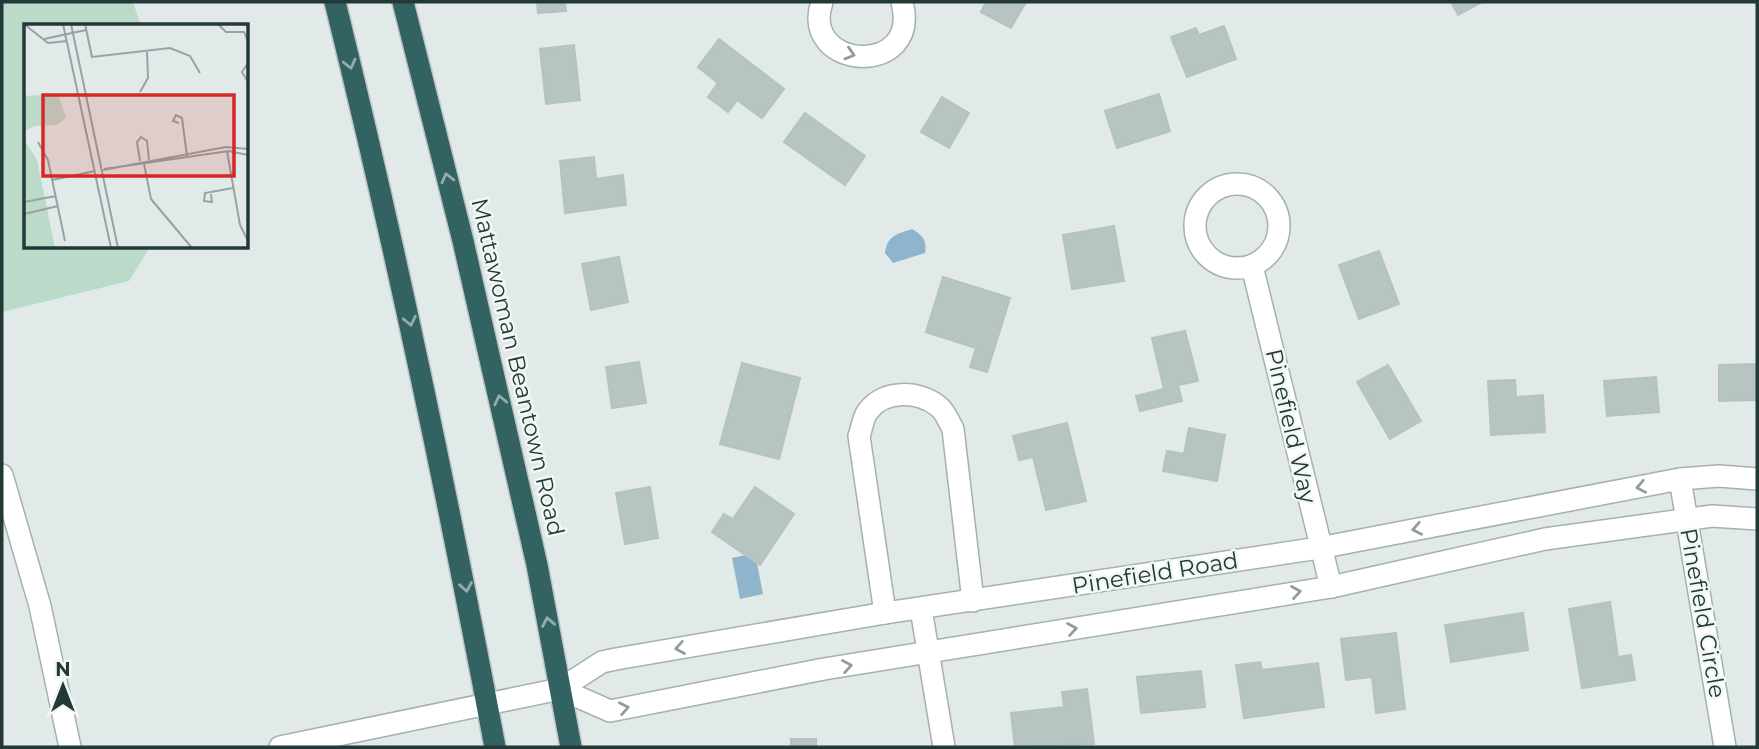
<svg xmlns="http://www.w3.org/2000/svg" width="1759" height="749" font-family="Montserrat,sans-serif">
<style>
.green{fill:#bcdaca}
.water{fill:#8eb5cb}
.building{fill:#b7c5c2;stroke:#b4c3c0;stroke-width:2}
.lines{fill:none;stroke-linecap:round;stroke-linejoin:round}
.street-casing{stroke:#a4b1b0;stroke-width:24}
.highway-casing{stroke:#bdc4c3;stroke-width:24}
.street{stroke:#fff;stroke-width:21}
.highway{stroke:#326362;stroke-width:21}
.oneway{stroke:#919c9c}
.oneway2{stroke:#92adac}
.labels{text-anchor:middle;stroke-width:5;stroke-linejoin:round;paint-order:stroke}
.street-label{font-size:23px;fill:#233938;stroke:#f1f7f5}
.inset-road{fill:none;stroke:#95a3a2;stroke-width:2}
.view{fill:#d62828;fill-opacity:0.15;stroke:#d62828;stroke-width:3.5}
.inset-edge{fill:none;stroke:#233938;stroke-width:3.5}
</style>
<rect width="100%" height="100%" fill="#e1eae8"/>
<path class="green" d="M2 2H133L141 26H26V247H150L129 281 2 312Z"/>
<g class="water">
<path d="M912 229C923 236 927 240 925 253L893 263 885 253C887 236 897 234 912 229Z"/>
<path d="M755 553 763 594 740 599 732 558Z"/>
</g>
<g class="building">
<path d="M537 2H565L566 11 538 13Z"/>
<path d="M986 2H1026L1011 28 981 12Z"/>
<path d="M1451 2H1482L1458 15Z"/>
<path d="M1224 26 1236 59 1187 77 1171 37 1196 28 1199 35Z"/>
<path d="M719 39 784 89 762 118 737 100 728 112 708 97 718 83 698 67Z"/>
<path d="M574 45 580 100 546 104 540 49Z"/>
<path d="M1159 94 1170 131 1117 148 1105 111Z"/>
<path d="M942 97 969 113 949 148 921 132Z"/>
<path d="M805 113 865 156 845 185 784 142Z"/>
<path d="M594 157 596 179 623 175 626 205 565 213 560 161Z"/>
<path d="M1114 226 1124 281 1072 289 1063 235Z"/>
<path d="M1379 251 1399 304 1359 319 1339 265Z"/>
<path d="M619 257 628 302 591 310 582 264Z"/>
<path d="M943 277 1010 298 987 372 970 367 976 348 926 332Z"/>
<path d="M1185 331 1198 381 1178 385 1182 401 1140 411 1136 396 1164 389 1152 338Z"/>
<path d="M639 362 646 403 612 408 606 367Z"/>
<path d="M742 363 800 378 779 459 720 444Z"/>
<path d="M1757 364V400L1719 401V365Z"/>
<path d="M1388 365 1421 421 1390 439 1357 382Z"/>
<path d="M1656 377 1659 412 1607 416 1604 381Z"/>
<path d="M1515 380 1516 397 1543 395 1545 432 1491 435 1488 381Z"/>
<path d="M1067 423 1086 501 1046 510 1033 457 1019 460 1013 436Z"/>
<path d="M1189 428 1225 435 1217 481 1163 471 1167 451 1184 454Z"/>
<path d="M650 487 658 538 625 544 616 493Z"/>
<path d="M755 487 794 514 760 565 712 532 724 514 733 519Z"/>
<path d="M1610 602 1618 657 1631 655 1635 680 1582 688 1569 609Z"/>
<path d="M1523 613 1528 650 1451 662 1445 625Z"/>
<path d="M1396 633 1405 709 1376 713 1372 677 1346 680 1341 639Z"/>
<path d="M1260 662 1262 670 1318 663 1324 707 1244 718 1236 665Z"/>
<path d="M1201 671 1205 707 1141 713 1137 677Z"/>
<path d="M1087 689 1094 744 1015 747 1011 713 1064 707 1062 692Z"/>
<rect x="791" y="739" width="25" height="8"/>
</g>
<g class="lines">
<defs>
<g id="street">
<path d="M822 2C799 70 922 79 902 2"/>
<circle cx="1237" cy="226" r="42"/>
<path d="M1252 266 1331 587"/>
<path d="M2 475 40 606 70 747"/>
<path d="M1680 479 1725 747"/>
<path d="M921 609 944 747"/>
<path d="M885 613 859 436C862 428 863 417 868 411 885 389 918 391 938 406 945 411 949 422 953 429L973 601"/>
<path d="M560 689 610 711 824 669 1331 587 1545 539 1712 516 1757 519"/>
<path d="M280 747 560 689 602 662 616 659 885 613 1319 548 1680 479 1719 476 1757 479"/>
</g>
<g id="highway">
<path d="M335 2C396 249 448 497 495 747"/>
<path d="M403 2 463 241 537 565 571 747"/>
</g>
</defs>
<use href="#street" class="street-casing"/>
<use href="#highway" class="highway-casing"/>
<use href="#street" class="street"/>
<use href="#highway" class="highway"/>
</g>
<defs><path id="oneway-chevron" d="M-2-3.5L2.5 0L-2 3.5" fill="none" stroke-width="1.6" stroke-linecap="round" stroke-linejoin="round" transform="scale(1.75)"/></defs>
<g class="oneway">
<use href="#oneway-chevron" transform="translate(850 54) rotate(17)"/>
<use href="#oneway-chevron" transform="translate(1641 487) rotate(169)"/>
<use href="#oneway-chevron" transform="translate(1417 529) rotate(169)"/>
<use href="#oneway-chevron" transform="translate(1296 592) rotate(-9)"/>
<use href="#oneway-chevron" transform="translate(1072 629) rotate(-9)"/>
<use href="#oneway-chevron" transform="translate(680 648) rotate(170)"/>
<use href="#oneway-chevron" transform="translate(847 666) rotate(-10)"/>
<use href="#oneway-chevron" transform="translate(624 708) rotate(-11)"/>
</g>
<g class="oneway2">
<use href="#oneway-chevron" transform="translate(350 64) rotate(76)"/>
<use href="#oneway-chevron" transform="translate(447 178) rotate(-104)"/>
<use href="#oneway-chevron" transform="translate(410 321) rotate(78)"/>
<use href="#oneway-chevron" transform="translate(500 400) rotate(-103)"/>
<use href="#oneway-chevron" transform="translate(466 587) rotate(80)"/>
<use href="#oneway-chevron" transform="translate(548 622) rotate(-100)"/>
</g>
<g class="labels">
<g class="street-label">
<text transform="translate(518 367) rotate(77)" y="8">Mattawoman Beantown Road</text>
<text transform="translate(1291 426) rotate(77)" y="8">Pinefield Way</text>
<text transform="translate(1155 573) rotate(-9)" y="8">Pinefield Road</text>
<text transform="translate(1703 613) rotate(80)" y="8">Pinefield Circle</text>
</g>
</g>
<g transform="translate(24 24)">
<rect width="224" height="224" fill="#e1eae8"/>
<path d="M34 70 42 94 33 101 10 102 0 108V72ZM0 115 13 136 31 224H0Z" fill="#bcdaca"/>
<path class="inset-road" d="M0 0 24 19 43 17M39 0 87 224M47 0 94 224M61 0 68 33 146 24 166 32 176 49M194 0 202 8H220L224 18M20 15 62 6M224 39 218 48 224 58M116 68 124 54 123 28M155 99 149 97 152 91 158 94 163 132M14 118 24 136 41 217M203 127 216 201 224 217M116 137 113 118 117 113 123 117 125 136M120 140 127 175 168 224M80 145 205 127 224 131M79 146 202 123 224 125M28 156 71 147M187 170 188 178 180 177 181 169 209 164M0 178 32 172M0 190 34 182"/>
<path class="view" d="M19 71H210V152H19Z"/>
<rect width="224" height="224" class="inset-edge"/>
</g>
<rect width="1759" height="749" fill="none" stroke="#233938" stroke-width="7"/>
<g transform="translate(63 686)" stroke="#f1f7f5" stroke-width="5" paint-order="stroke">
<path d="M0-5L12 26L0 18L-12 26Z" fill="#233938"/>
<text y="-10" font-size="19" font-weight="bold" text-anchor="middle" fill="#233938">N</text>
</g>
</svg>
